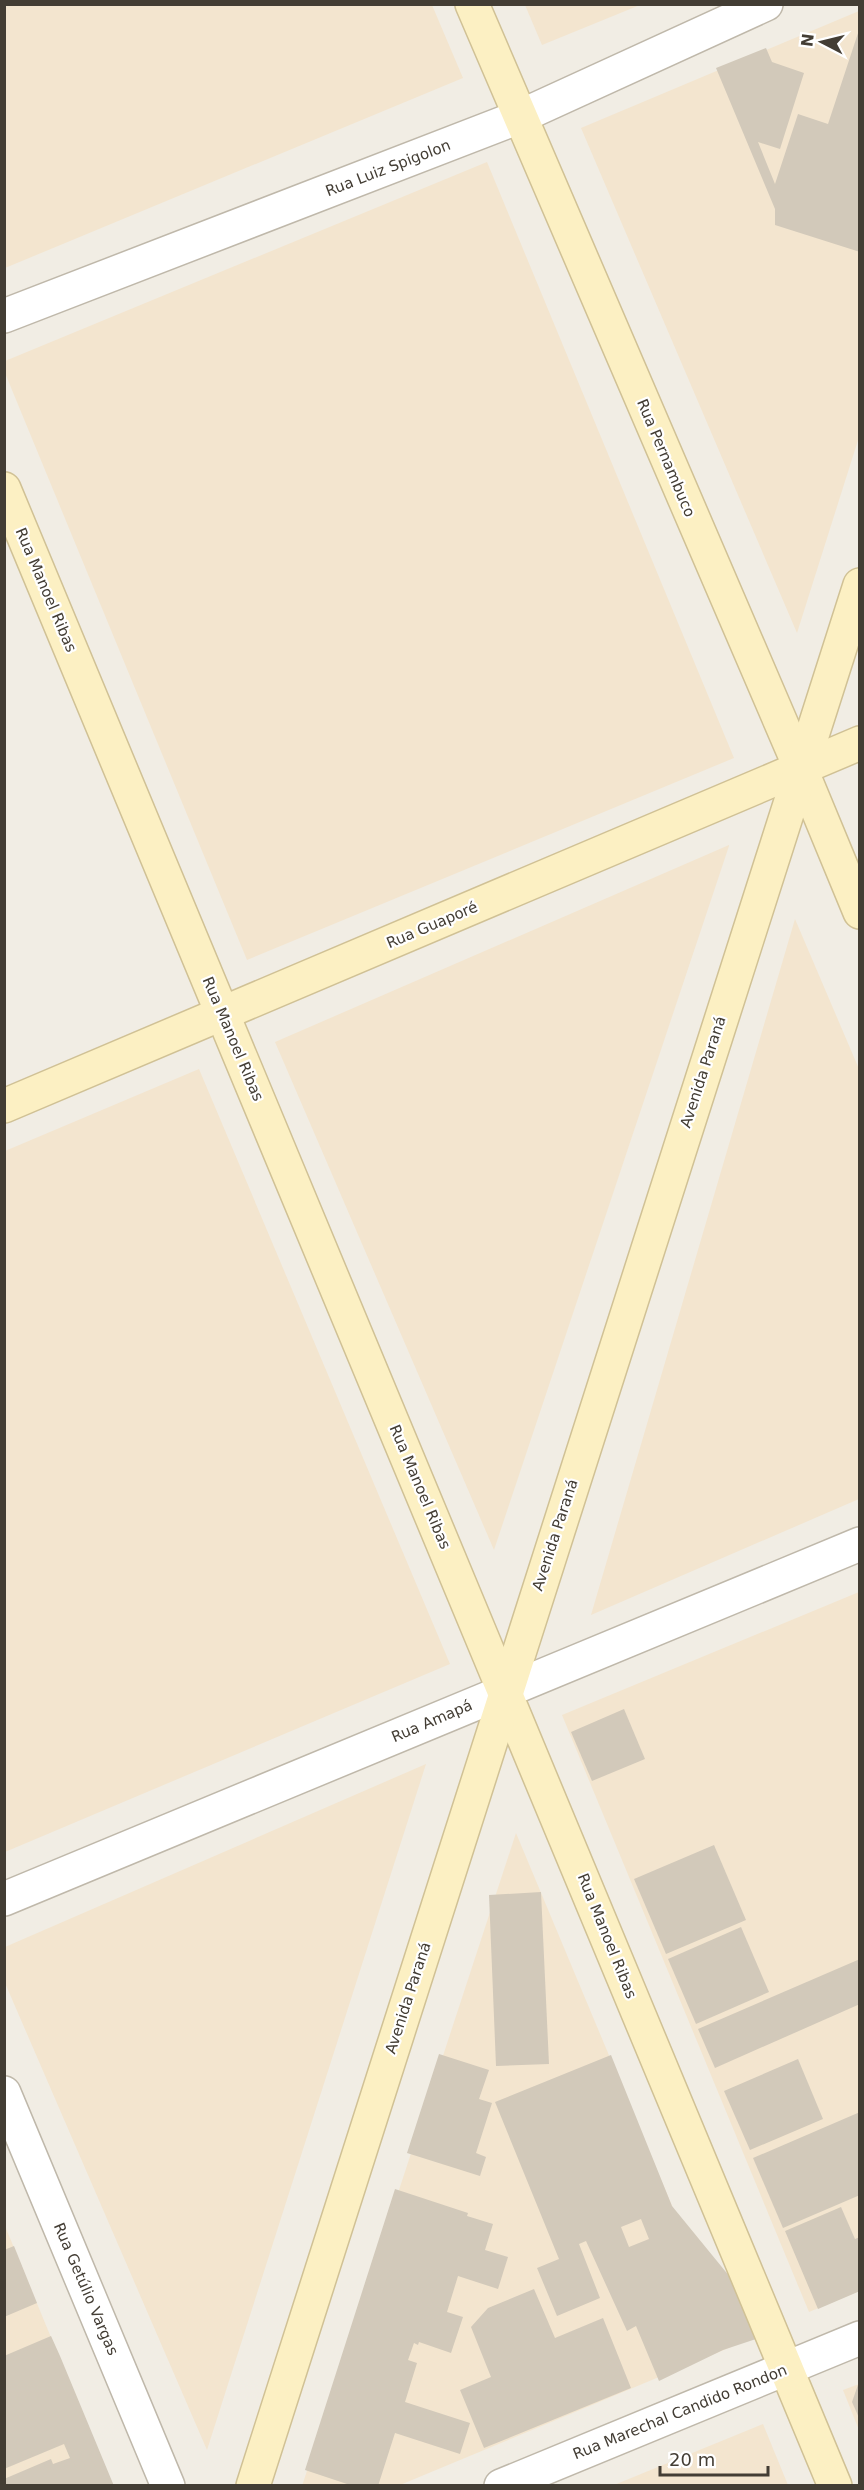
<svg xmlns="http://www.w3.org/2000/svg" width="864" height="2490" font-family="'DejaVu Sans',sans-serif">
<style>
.commercial{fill:#f3e5cf}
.building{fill:#d2c9ba;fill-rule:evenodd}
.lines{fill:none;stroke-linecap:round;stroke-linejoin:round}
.street-casing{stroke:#bfb8aa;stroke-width:36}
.secondary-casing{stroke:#d0c195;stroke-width:36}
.street{stroke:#fff;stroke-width:33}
.secondary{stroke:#fcf0c3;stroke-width:33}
.labels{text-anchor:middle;stroke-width:4.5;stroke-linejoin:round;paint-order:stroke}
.street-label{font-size:15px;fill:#433d34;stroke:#fff}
</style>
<rect width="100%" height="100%" fill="#f1ede4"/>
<g class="commercial">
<path d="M5 4 432 5 463 78 5 268Z"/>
<path d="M525 5H640L542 45Z"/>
<path d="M859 11V437L797 633 581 128Z"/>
<path d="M487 162 734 758 247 960 5 373V361Z"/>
<path d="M729 845V846L494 1550 275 1042Z"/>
<path d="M795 919 859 1069V1499L591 1615Z"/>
<path d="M199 1069 450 1664 5 1852V1151Z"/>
<path d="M859 1592V2291L809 2312 562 1715Z"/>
<path d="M426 1764 207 2450 5 1983V1947Z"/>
<path d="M516 1833 731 2347 400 2485 302 2486Z"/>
<path d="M5 2226 112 2485H5Z"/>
<path d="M859 2384V2430L843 2390Z"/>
<path d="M763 2424 788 2485H614Z"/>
</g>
<g class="building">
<path d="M860 27V252L775 225V209L716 68 766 48 772 62 804 73 780 149 758 142 775 184 798 114 828 124Z"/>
<path d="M624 1709 645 1759 592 1781 571 1732Z"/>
<path d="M714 1845 746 1920 666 1954 634 1879Z"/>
<path d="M541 1892 549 2064 496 2066 489 1895Z"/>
<path d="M741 1927 769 1992 696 2024 668 1959Z"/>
<path d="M860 1959V2004L715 2068 698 2029Z"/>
<path d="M439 2054 489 2070 479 2099 492 2103 476 2153 486 2157 480 2176 407 2153Z"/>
<path d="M611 2055 672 2206 730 2277 756 2339 723 2350 659 2381 636 2326 627 2331 586 2241 579 2244 600 2298 557 2316 537 2268 559 2259 495 2102ZM641 2219 649 2239 629 2247 621 2227Z"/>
<path d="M798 2059 823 2119 750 2150 724 2091Z"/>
<path d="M860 2112V2195L783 2228 753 2158Z"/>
<path d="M395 2189 468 2213 467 2216 493 2224 485 2250 508 2257 498 2289 458 2276 447 2312 463 2317 451 2353 419 2342 418 2345 414 2343 408 2360 417 2363 405 2402 470 2423 460 2454 395 2433 378 2486H353L305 2470Z"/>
<path d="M841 2207 855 2239 860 2237V2291L818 2309 785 2231Z"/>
<path d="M14 2246 37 2303 4 2317V2250Z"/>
<path d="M534 2289 555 2338 603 2318 631 2388 484 2448 460 2390 491 2377 471 2327 488 2308Z"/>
<path d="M51 2336 60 2356 114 2486H4V2479L51 2459 53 2464 70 2458 64 2444 4 2469V2356Z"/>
<path d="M859 2382H860V2420L852 2402Z"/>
</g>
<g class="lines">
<defs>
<g id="street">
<path d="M4 316 519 117 766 4"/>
<path d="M4 1899 860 1544"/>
<path d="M4 2093 168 2486"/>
<path d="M501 2486 860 2338"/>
</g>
<g id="secondary">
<path d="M472 4 800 767 860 912"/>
<path d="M4 489 835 2486"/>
<path d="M4 1106 860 743"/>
<path d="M253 2486 860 585"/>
</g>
</defs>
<use href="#street" class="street-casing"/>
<use href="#secondary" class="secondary-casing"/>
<use href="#street" class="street"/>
<use href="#secondary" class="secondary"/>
</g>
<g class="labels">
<g class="street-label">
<text transform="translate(388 168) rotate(-21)" y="5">Rua Luiz Spigolon</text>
<text transform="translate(666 458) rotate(67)" y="5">Rua Pernambuco</text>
<text transform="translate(46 590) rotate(67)" y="5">Rua Manoel Ribas</text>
<text transform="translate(432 925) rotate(-23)" y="5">Rua Guaporé</text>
<text transform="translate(233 1039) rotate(67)" y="5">Rua Manoel Ribas</text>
<text transform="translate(703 1072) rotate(-72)" y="5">Avenida Paraná</text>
<text transform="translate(420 1487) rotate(67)" y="5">Rua Manoel Ribas</text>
<text transform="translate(555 1535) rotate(-72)" y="5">Avenida Paraná</text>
<text transform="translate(432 1721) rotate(-23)" y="5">Rua Amapá</text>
<text transform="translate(607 1936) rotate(68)" y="5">Rua Manoel Ribas</text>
<text transform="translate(408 1998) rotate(-72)" y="5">Avenida Paraná</text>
<text transform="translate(86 2289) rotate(67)" y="5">Rua Getúlio Vargas</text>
<text transform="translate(680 2412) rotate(-22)" y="5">Rua Marechal Candido Rondon</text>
</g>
</g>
<rect width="864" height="2490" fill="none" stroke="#433d34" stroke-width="12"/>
<g transform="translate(822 42) rotate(277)" stroke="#ffffff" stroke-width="4.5" paint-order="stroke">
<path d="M0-4.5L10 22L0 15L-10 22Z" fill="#433d34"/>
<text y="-9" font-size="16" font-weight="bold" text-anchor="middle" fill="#433d34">N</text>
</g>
<path d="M660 2466v9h108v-9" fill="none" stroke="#433d34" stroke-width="3"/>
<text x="669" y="2466" font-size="18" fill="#433d34" stroke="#ffffff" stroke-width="4.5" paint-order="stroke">20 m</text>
</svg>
